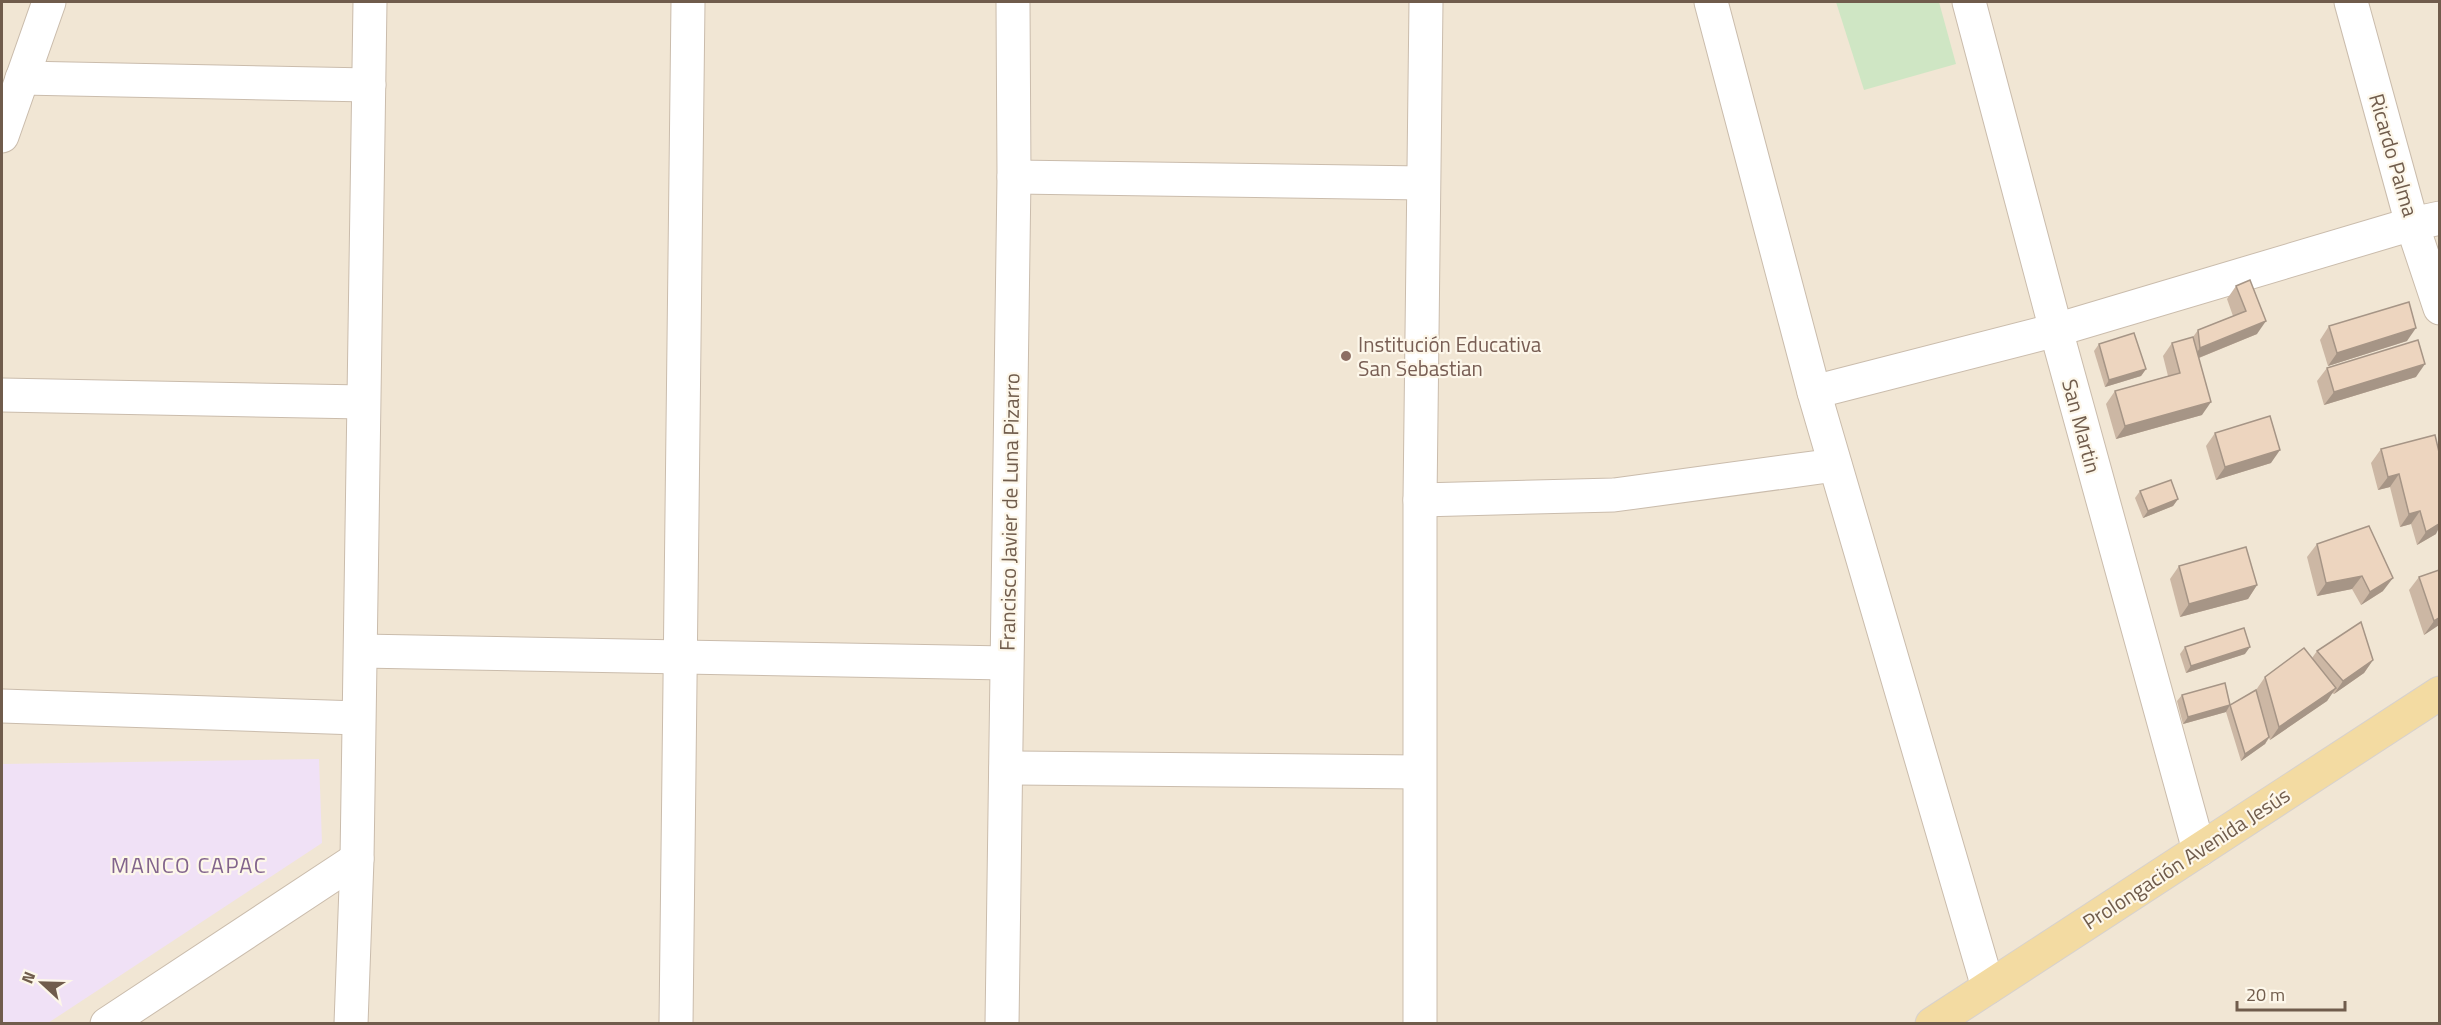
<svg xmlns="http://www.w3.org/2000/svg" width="2441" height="1025" viewBox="0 0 2441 1025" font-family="'Titillium Web',sans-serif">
	<rect width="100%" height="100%" fill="#faf3e5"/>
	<!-- residential -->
	<rect fill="#f1e6d4" x="2" y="2" width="2437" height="1021"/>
	<!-- education -->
	<path fill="#f0e1f6" d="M319,759L322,843L48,1023H2V764Z"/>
	<!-- green -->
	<path fill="#cfe6c4" d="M1836,2H1939L1956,64L1864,90Z"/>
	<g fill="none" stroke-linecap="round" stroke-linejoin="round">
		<defs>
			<g id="minor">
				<path d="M1711,2L1814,392L1988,987"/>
				<path d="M1969,2L2056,330L2199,850"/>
				<path d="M2351,2L2412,224L2440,308"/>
				<path d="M22,78L369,85"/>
				<path d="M2,136L49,2"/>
				<path d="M1014,177L1423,183"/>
				<path d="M1814,392L2056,330L2412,224L2440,218"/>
				<path d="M2,395L363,402"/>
				<path d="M1420,500L1614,495L1835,465"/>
				<path d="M361,651L1006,663"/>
				<path d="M2,706L358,718"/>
				<path d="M1006,768L1418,772"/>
				<path d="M107,1024L357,859"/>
				<path d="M351,1024L357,859L370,2"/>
				<path d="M676,1024L688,2"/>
				<path d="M1002,1024L1014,177L1013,2"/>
				<path d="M1420,1024V500L1426,2"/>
			</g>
			<path id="major" d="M1932,1024L2440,693"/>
		</defs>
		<!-- minor casing -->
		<use href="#minor" stroke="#cabcac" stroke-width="35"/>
		<!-- major casing -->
		<use href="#major" stroke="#d7d1cd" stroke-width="35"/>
		<!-- minor -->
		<use href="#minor" stroke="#fff" stroke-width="33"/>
		<!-- major -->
		<use href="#major" stroke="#f3dba2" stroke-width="33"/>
	</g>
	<!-- wall -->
	<g fill="#ccb7a4">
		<path d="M2236,286L2257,334L2199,358L2202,415L2116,439L2106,404L2115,391L2168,376L2163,356L2172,343L2193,337L2198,330L2233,316L2227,299Z"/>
		<path d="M2329,326L2407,341L2328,366L2320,340Z"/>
		<path d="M2099,344L2146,369L2141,376L2105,387L2094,351Z"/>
		<path d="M2327,368L2416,377L2324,405L2317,381Z"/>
		<path d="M2215,433L2271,463L2216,480L2206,446Z"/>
		<path d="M2435,435L2436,534L2417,545L2411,524L2400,527L2390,487L2378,490L2371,463L2381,449Z"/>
		<path d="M2140,491L2178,499L2173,506L2143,518L2135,498Z"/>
		<path d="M2317,544L2383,591L2361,605L2352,589L2317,596L2307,557Z"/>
		<path d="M2179,566L2257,585L2248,599L2180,617L2170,579Z"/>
		<path d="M2439,570V625L2424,635L2409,590L2419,577Z"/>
		<path d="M2185,647L2245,654L2186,673L2180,654Z"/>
		<path d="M2317,651L2373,660L2364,673L2334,694L2332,693L2327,701L2270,740L2269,738L2265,744L2241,761L2226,712L2183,724L2177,701L2182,695L2230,705L2256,690L2265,677L2312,658Z"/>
	</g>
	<!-- shaded-wall -->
	<g fill="#a69586">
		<path d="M2266,321L2257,334L2191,361L2200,348Z"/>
		<path d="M2416,328L2407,341L2328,366L2337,353Z"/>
		<path d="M2425,364L2416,377L2324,405L2334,392Z"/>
		<path d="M2146,369L2141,376L2105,387L2109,380Z"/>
		<path d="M2211,402L2202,415L2116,439L2125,426Z"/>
		<path d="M2280,450L2271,463L2216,480L2225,467Z"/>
		<path d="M2399,474L2390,487L2378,490L2388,477Z"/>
		<path d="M2178,499L2173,506L2143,518L2148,511Z"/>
		<path d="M2420,511L2411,524L2400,527L2409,514Z"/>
		<path d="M2439,524V528L2436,534L2417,545L2426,532Z"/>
		<path d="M2362,576L2352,589L2317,596L2326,583Z"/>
		<path d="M2393,578L2383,591L2361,605L2370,592Z"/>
		<path d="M2257,585L2248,599L2180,617L2189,604Z"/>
		<path d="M2439,618V625L2424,635L2434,621Z"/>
		<path d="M2250,647L2245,654L2186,673L2191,666Z"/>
		<path d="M2373,660L2364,673L2334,694L2343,681Z"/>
		<path d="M2336,688L2327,701L2270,740L2279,727Z"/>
		<path d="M2230,705L2226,712L2183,724L2188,717Z"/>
		<path d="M2269,737L2265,744L2241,761L2245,754Z"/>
	</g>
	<!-- building -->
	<g fill="#edd5bf" stroke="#a69586" stroke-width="1.5">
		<path d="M2250,280L2266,321L2200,348L2198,330L2246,311L2236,286Z"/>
		<path d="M2409,302L2416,328L2337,353L2329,326Z"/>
		<path d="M2134,333L2146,369L2109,380L2099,344Z"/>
		<path d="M2193,337L2211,402L2125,426L2115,391L2180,373L2172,343Z"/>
		<path d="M2418,340L2425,364L2334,392L2327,368Z"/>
		<path d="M2270,416L2280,450L2225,467L2215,433Z"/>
		<path d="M2435,435L2439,452V524L2426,532L2420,511L2409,514L2399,474L2388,477L2381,449Z"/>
		<path d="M2171,480L2178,499L2148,511L2140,491Z"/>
		<path d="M2369,526L2393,578L2370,592L2362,576L2326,583L2317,544Z"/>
		<path d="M2246,547L2257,585L2189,604L2179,566Z"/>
		<path d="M2439,570V618L2434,621L2419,577Z"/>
		<path d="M2361,622L2373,660L2343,681L2317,651Z"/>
		<path d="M2244,628L2250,647L2191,666L2185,647Z"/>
		<path d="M2304,648L2336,688L2279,727L2265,677Z"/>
		<path d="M2225,683L2230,705L2188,717L2182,695Z"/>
		<path d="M2256,690L2269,737L2245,754L2230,705Z"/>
	</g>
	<!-- markers -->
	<circle fill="#8d6e63" stroke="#fdf7ea" stroke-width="2" cx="1346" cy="356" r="6"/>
	<g text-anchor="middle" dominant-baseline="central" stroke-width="4.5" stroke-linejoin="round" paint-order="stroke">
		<!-- street labels -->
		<g font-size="21" fill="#705c4c" stroke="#fdf7ea">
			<text transform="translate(2394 155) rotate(74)">Ricardo Palma</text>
			<text transform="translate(2082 426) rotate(75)">San Martin</text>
			<text transform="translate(1009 512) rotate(-89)">Francisco Javier de Luna Pizarro</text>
			<text transform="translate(2186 858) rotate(-33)">Prolongación Avenida Jesús</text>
		</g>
		<!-- education labels -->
		<g font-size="21" fill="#785e54" stroke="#fdf7ea" text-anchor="start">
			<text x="1358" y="344">Institución Educativa<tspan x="1358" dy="24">San Sebastian</tspan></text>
		</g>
		<!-- neighbourhood labels -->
		<g font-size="22" letter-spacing="1.5" fill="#82648c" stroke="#fdf7ea">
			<text x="189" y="865">MANCO CAPAC</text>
		</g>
	</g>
	<!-- border -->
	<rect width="2441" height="1025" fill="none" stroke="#705c4c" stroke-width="6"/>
	<!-- north arrow -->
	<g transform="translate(42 983) rotate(292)" stroke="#fdf7ea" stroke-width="4.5" paint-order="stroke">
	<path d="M0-4.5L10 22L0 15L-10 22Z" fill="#705c4c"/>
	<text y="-9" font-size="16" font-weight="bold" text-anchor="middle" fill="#705c4c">N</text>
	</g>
	<!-- scale -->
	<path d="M2237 1001v9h108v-9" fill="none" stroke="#705c4c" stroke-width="3"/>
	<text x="2246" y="1001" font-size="18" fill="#705c4c" stroke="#fdf7ea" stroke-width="4.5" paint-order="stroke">20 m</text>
</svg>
